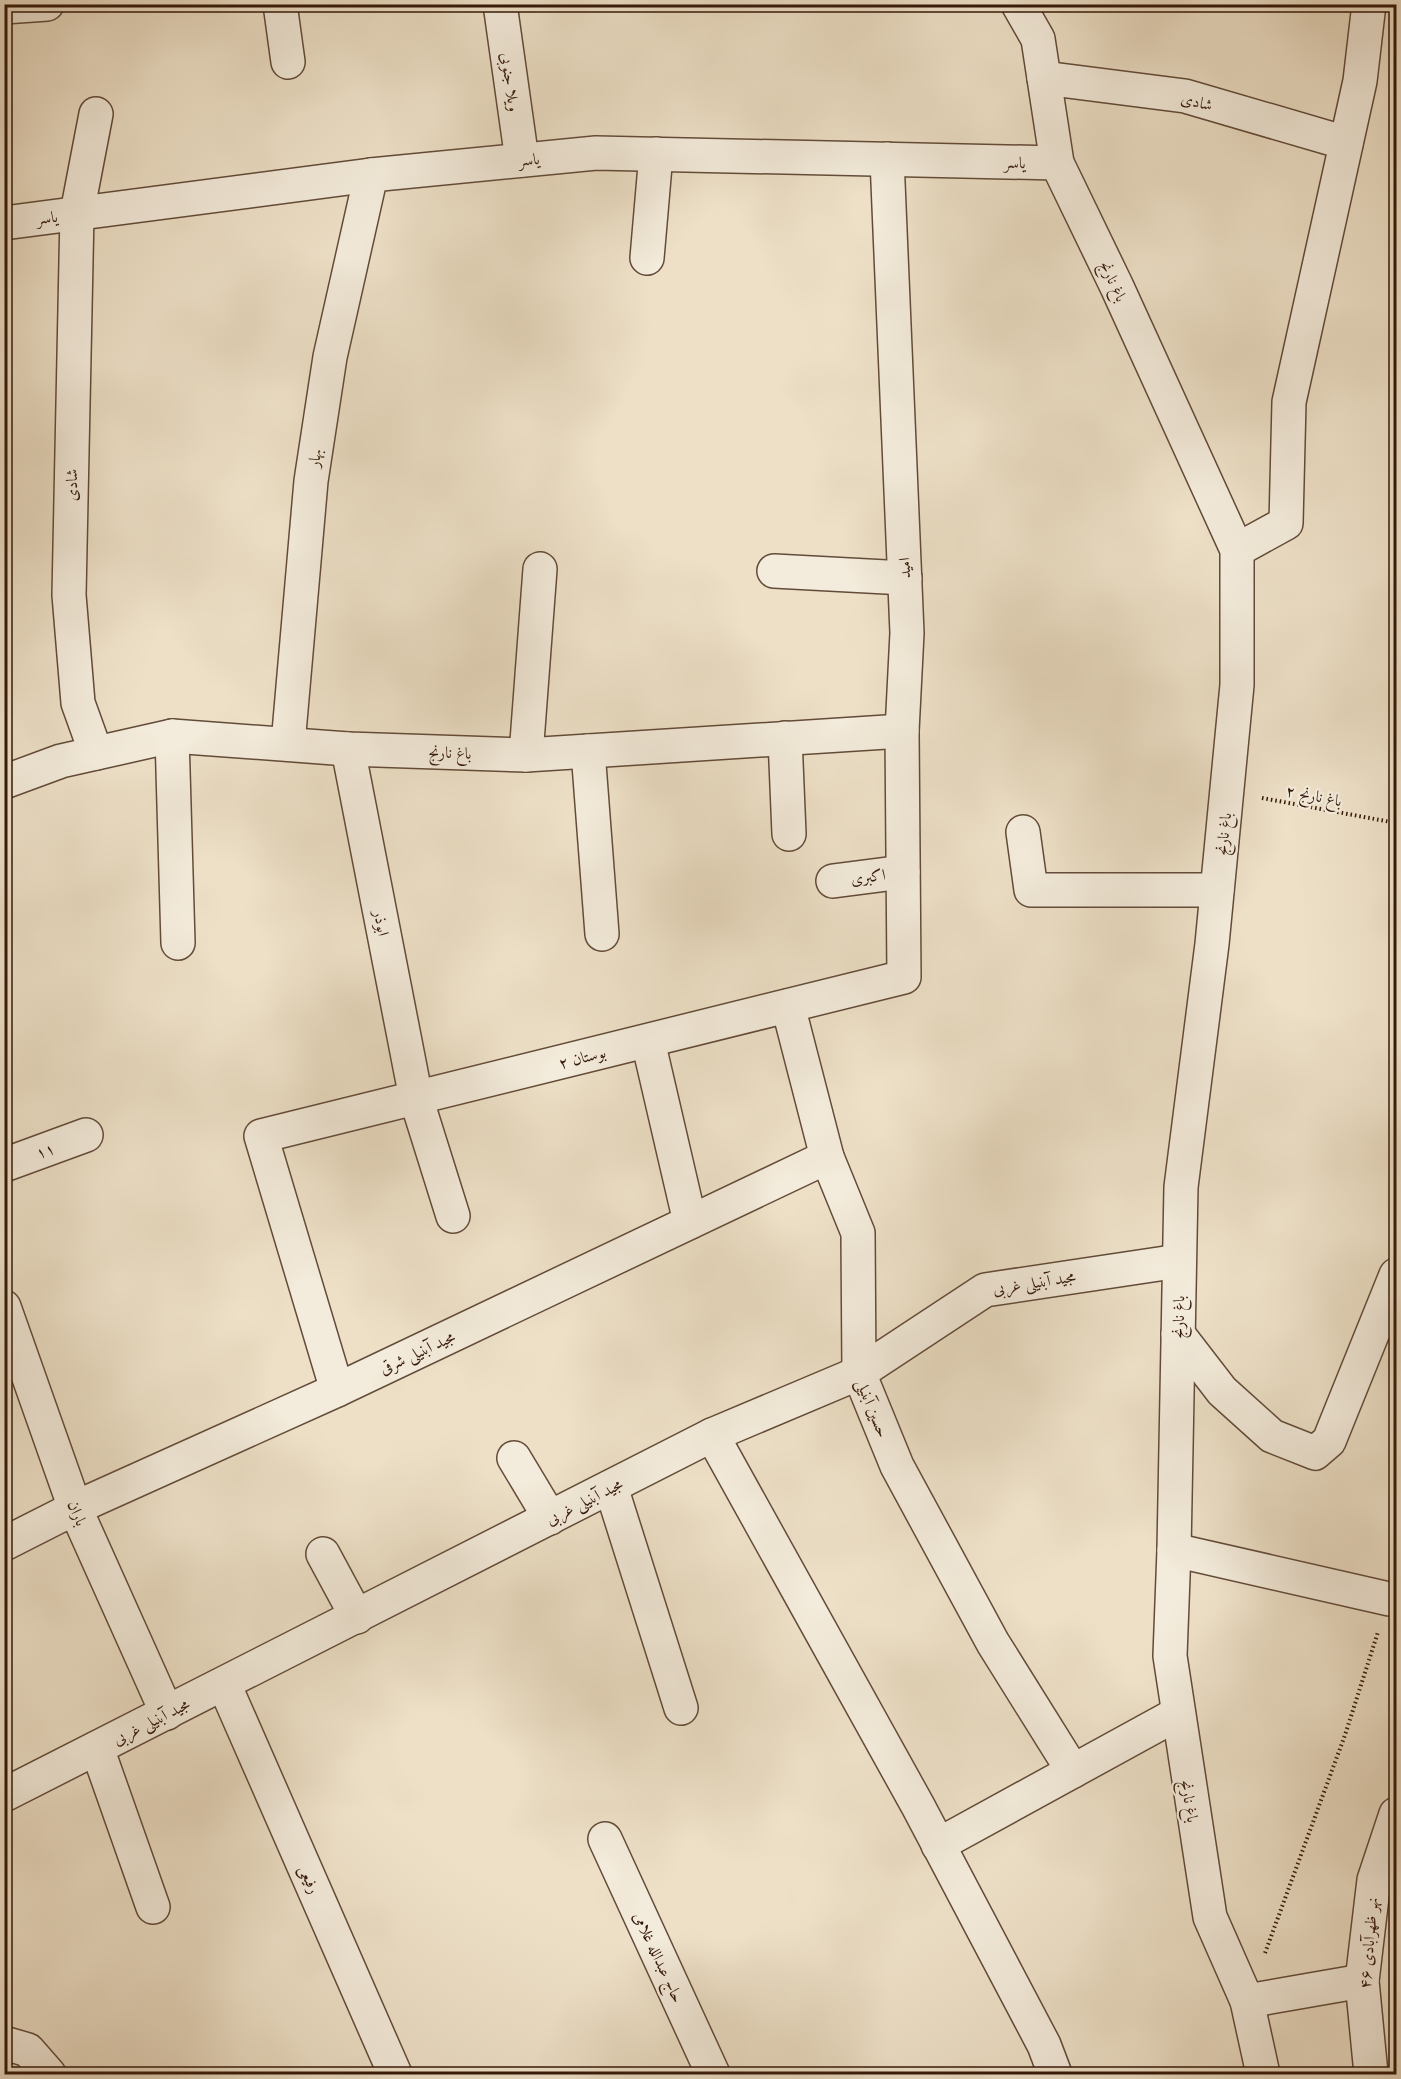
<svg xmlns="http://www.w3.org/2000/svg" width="1401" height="2079" viewBox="0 0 1401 2079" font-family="'Libre Caslon Text',Amiri,serif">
	<rect width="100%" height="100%" fill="#ede0c7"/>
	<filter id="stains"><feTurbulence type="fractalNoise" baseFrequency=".00333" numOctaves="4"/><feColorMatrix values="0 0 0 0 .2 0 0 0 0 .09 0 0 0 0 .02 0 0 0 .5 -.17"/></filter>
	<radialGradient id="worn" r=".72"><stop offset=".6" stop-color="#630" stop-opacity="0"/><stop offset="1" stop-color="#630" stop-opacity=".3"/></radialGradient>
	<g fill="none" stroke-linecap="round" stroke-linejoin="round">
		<defs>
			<g id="street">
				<path d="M280,4L288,62"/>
				<path d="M500,4L522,160"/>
				<path d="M1018,4L1038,39L1057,163L1117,287L1237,550V685L1212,944L1181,1187L1174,1550L1170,1656L1210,1917L1247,2001L1263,2074"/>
				<path d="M4,7L47,4"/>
				<path d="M1044,78L1185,96L1346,143"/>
				<path d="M4,223L371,175L596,153L1057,163"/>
				<path d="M647,258L656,154"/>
				<path d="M1237,550L1286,523L1289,402L1360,81L1369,4"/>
				<path d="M774,571L905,578"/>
				<path d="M172,736L178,943"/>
				<path d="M785,738L789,834"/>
				<path d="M288,744L311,481L330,357L371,175"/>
				<path d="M348,749L416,1098L453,1216"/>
				<path d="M588,751L602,934"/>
				<path d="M96,753L78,703L69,595L77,213L96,114"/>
				<path d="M526,755L540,569"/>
				<path d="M4,782L61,761L172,736L348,749L526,755L902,731"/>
				<path d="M1023,832L1031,890H1217"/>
				<path d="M833,881L903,872"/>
				<path d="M788,1006L827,1157L858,1233L859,1373L897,1466L993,1643L1073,1771"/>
				<path d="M648,1041L690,1222"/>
				<path d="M4,1165L86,1135"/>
				<path d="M4,1307L75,1508L167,1713"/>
				<path d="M1178,1334L1222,1391L1272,1436L1315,1453L1329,1441L1396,1275"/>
				<path d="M337,1390L261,1136L904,977L902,731L907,633L887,159"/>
				<path d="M712,1435L918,1806L1044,2045L1055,2074"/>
				<path d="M514,1458L550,1518"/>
				<path d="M611,1487L681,1708"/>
				<path d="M4,1544L75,1508L337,1390L827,1157"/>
				<path d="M1174,1550L1389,1599"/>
				<path d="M323,1554L357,1617"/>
				<path d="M224,1684L395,2074"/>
				<path d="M97,1748L153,1907"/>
				<path d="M4,1795L712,1435L859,1373L985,1290L1179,1261"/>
				<path d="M605,1839L713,2074"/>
				<path d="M938,1845L1177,1714"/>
				<path d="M1247,2001L1362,1981"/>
				<path d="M4,2043L28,2050L49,2074"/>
				<path d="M1371,2074L1362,1981L1374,1880L1396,1814"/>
			</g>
		</defs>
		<!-- street casing -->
		<use href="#street" stroke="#634b39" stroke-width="36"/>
		<!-- path -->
		<g stroke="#35190a" stroke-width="4" stroke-dasharray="1.5 3" stroke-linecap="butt">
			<path d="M1262,798L1396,823"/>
			<path d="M1265,1953L1345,1735L1378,1632"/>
		</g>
		<!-- street -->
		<use href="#street" stroke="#f3ebdb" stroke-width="33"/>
	</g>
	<g text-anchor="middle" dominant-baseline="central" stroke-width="4.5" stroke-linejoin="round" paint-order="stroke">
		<!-- street labels -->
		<g font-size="16" fill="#35190a" stroke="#f3ebdb">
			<text transform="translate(511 82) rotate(82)">ویلا جنوبی</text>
			<text transform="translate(1197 101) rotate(14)">شادی</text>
			<text transform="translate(529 159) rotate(-6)">یاسر</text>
			<text transform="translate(1015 162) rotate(1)">یاسر</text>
			<text transform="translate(47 217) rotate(-7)">یاسر</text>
			<text transform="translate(1114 281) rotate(65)">باغ نارنج</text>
			<text transform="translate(314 458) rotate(-81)">بهار</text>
			<text transform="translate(71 485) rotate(-89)">شادی</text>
			<text transform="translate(904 568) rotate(-92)">امید</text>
			<text transform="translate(450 752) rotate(2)">باغ نارنج</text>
			<text transform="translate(1314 795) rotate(11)">باغ نارنج ۲</text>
			<text transform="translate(1223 834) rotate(-84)">باغ نارنج</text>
			<text transform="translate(868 876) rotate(-8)">اکبری</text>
			<text transform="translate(382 923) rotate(79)">ابوذر</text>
			<text transform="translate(582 1057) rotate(-14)">بوستان ۲</text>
			<text transform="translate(45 1150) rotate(-20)">۱۱</text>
			<text transform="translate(1034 1282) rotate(-9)">مجید آبنیلی غربی</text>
			<text transform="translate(1178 1317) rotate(-89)">باغ نارنج</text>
			<text transform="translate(417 1352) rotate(-25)">مجید آبنیلی شرقی</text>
			<text transform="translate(873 1408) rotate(68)">حسین آبنیلی</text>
			<text transform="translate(584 1501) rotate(-27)">مجید آبنیلی غربی</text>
			<text transform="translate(78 1513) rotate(68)">باران</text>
			<text transform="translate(151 1721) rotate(-27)">مجید آبنیلی غربی</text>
			<text transform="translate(1190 1801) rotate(80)">باغ نارنج</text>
			<text transform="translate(310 1879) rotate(66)">رفیعی</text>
			<text transform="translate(1368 1943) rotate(-85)">نهر ظهرآبادی ۴۶</text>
			<text transform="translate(659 1957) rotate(65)">حاج عبدالله غلامی</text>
		</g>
	</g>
	<!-- margin -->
	<rect width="1401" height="2079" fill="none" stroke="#ede0c7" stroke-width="24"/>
	<rect x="6" y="6" width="1389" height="2067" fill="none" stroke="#35190a" stroke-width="3"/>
	<rect x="12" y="12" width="1377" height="2055" fill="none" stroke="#35190a" stroke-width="1.5"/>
	<rect width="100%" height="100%" filter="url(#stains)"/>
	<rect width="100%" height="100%" fill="url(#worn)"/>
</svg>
